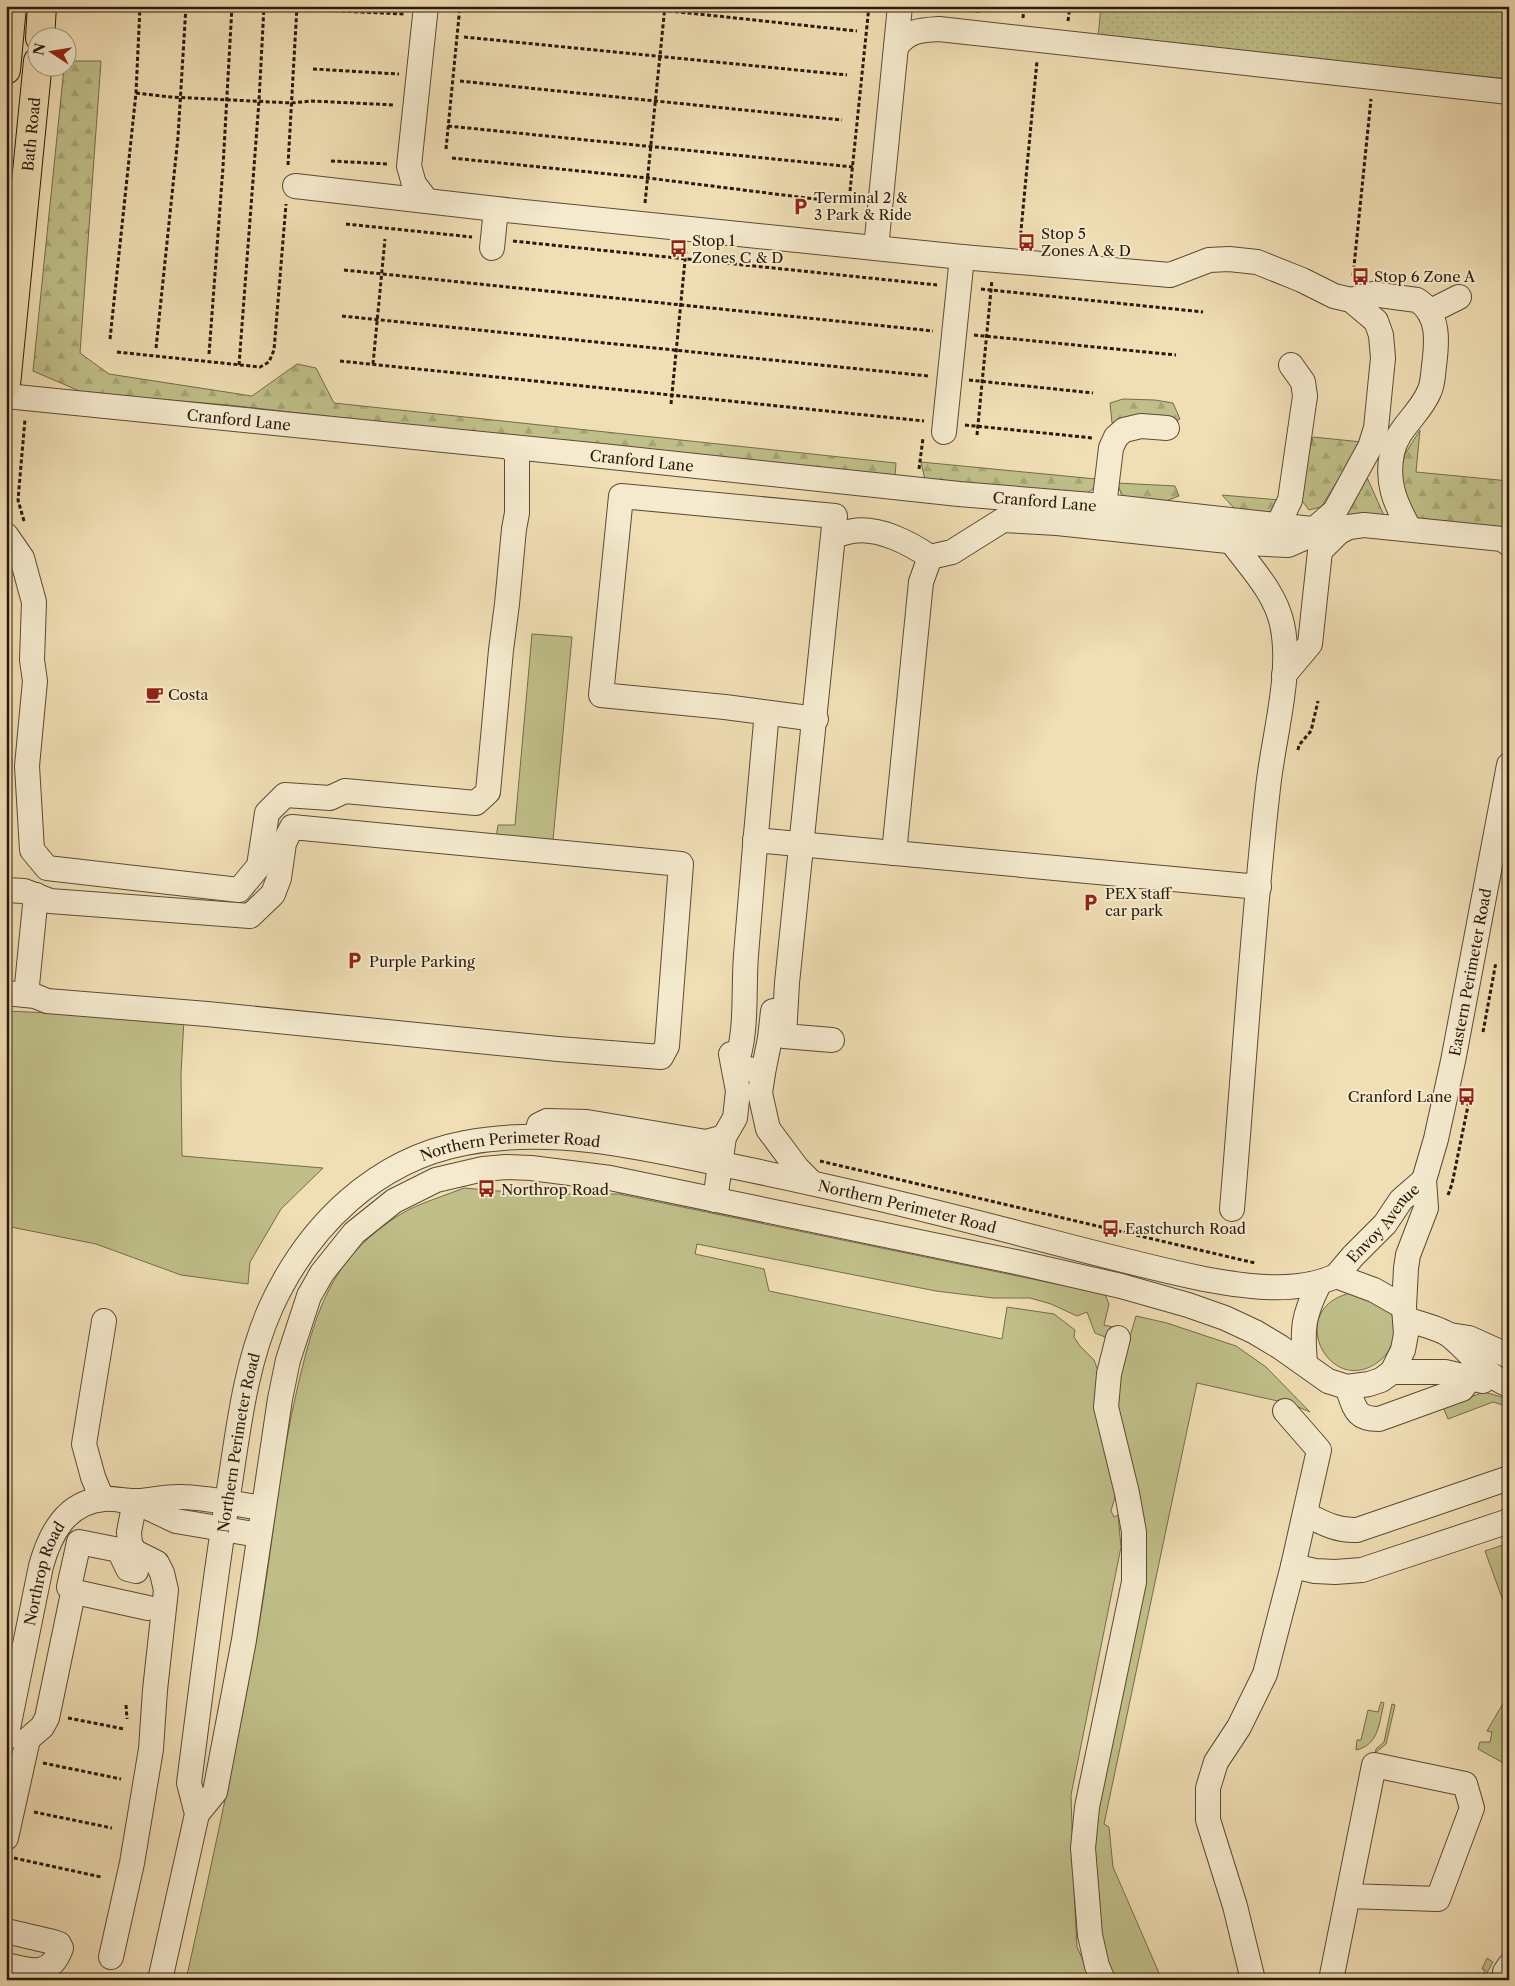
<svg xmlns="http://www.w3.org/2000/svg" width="1515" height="1986" viewBox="0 0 1515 1986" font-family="'Libre Caslon Text',serif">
	<defs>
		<pattern id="forest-firs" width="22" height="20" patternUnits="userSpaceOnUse" patternTransform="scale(1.25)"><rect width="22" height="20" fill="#c0bf89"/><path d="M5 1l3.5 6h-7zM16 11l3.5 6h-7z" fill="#a5a475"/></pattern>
		<pattern id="park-dots" width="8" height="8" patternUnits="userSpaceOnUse" patternTransform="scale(1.25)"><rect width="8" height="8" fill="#c0bf89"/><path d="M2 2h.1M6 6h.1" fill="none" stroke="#a5a475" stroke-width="1.8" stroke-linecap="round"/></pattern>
	</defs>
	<rect width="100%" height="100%" fill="#f0deb4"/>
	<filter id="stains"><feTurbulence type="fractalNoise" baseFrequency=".004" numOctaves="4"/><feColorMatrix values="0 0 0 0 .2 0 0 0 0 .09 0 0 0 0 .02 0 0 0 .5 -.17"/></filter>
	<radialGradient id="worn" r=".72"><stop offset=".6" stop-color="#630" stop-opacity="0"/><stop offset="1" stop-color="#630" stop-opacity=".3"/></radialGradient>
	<!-- grass -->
	<g fill="#c0bf89" stroke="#756c4a">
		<path d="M532,634L572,637L553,840L496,838L498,825H515Z"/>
		<path d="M6,1011L184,1019L181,1074L182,1156L323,1168L281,1209L250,1262L248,1284L181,1275L96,1244L6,1226Z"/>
		<path d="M464,1188L533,1194H619L1105,1294L1109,1304L1104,1325L1113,1327L1110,1339L1095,1333L1087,1312L1077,1316L1051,1304L1030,1298H993L936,1291L697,1244L695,1254L764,1269L769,1291L1002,1339L1007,1307L1054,1314L1075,1330L1074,1337L1080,1346L1094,1360L1101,1379L1120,1479L1111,1511L1114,1517L1118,1515L1121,1547L1071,1795L1074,1890L1077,1947L1092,1980H186C212,1862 238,1744 259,1625C273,1545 279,1464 298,1385C307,1348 316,1310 336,1277C353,1249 381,1224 410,1209C427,1201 446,1195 464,1188Z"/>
		<path d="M1355,1292C1363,1297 1383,1305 1389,1311C1402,1326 1392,1353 1378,1362C1328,1399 1282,1305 1355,1292Z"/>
		<path d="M1136,1316L1167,1323L1236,1346L1266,1367L1310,1412L1291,1404L1197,1383L1104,1824L1109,1827L1113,1867L1162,1980H1104L1084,1795L1142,1510L1110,1406Z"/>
		<path d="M1484,1392L1509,1399V1407L1493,1402L1448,1419L1443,1407Z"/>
		<path d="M1509,1543V1572L1506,1581L1504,1597L1509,1617L1485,1551Z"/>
		<path d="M1509,1693V1766L1478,1749L1480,1742H1490L1492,1732L1487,1731Z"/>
		<path d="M1381,1702L1384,1703C1379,1723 1379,1745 1356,1750L1357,1740H1361L1368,1710L1378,1712Z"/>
		<path d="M1392,1704L1395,1705L1386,1744L1375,1753L1376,1749L1384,1742Z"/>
		<path d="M1487,1958L1493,1962L1483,1980H1475L1478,1974L1483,1975L1485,1970L1482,1969Z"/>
	</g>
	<!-- forest -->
	<g fill="url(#forest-firs)" stroke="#756c4a">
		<path d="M68,61H101L80,353L109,374L252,396L297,364L316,368L334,403L896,463L895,477L522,438L228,405L84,393L33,371L64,68H68Z"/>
		<path d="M1123,399L1155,400L1173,403L1180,419L1169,425L1150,416L1112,423L1110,403Z"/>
		<path d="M1420,430L1416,472L1509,481V526C1483,533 1434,524 1409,515L1398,480L1405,454Z"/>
		<path d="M1313,437L1362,442L1321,507L1309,510L1297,494Z"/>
		<path d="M921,462L1096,479L1098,485L1086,494L925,480Z"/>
		<path d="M1365,473L1386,520L1341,519Z"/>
		<path d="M1117,483L1175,486L1179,496L1161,503L1124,501Z"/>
		<path d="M1222,495L1279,500L1280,505L1270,512H1251L1234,508Z"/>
	</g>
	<!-- park -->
	<path fill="url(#park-dots)" stroke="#756c4a" d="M1101,6H1509V79L1098,38Z"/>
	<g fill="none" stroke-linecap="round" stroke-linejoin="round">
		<defs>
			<g id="minor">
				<path d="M426,6L409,166L414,184L427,201"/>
				<path d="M896,47C907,31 920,30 939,29L1509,92"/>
				<path d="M295,186L496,209L962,257L1170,275L1209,260L1229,259L1257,262L1302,280L1334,296L1351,300L1376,321L1381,335L1383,358L1376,428L1370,447L1335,511L1304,538L1288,545L1247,543L1057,523L1003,520L952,552L930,557C910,543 879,527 853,531C847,532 840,534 834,536"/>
				<path d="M492,248L496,209"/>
				<path d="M876,248L900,6"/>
				<path d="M1351,300L1372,294L1417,300C1440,314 1437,343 1434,366C1433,374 1433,384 1429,392C1420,414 1397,428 1392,453C1386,482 1395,503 1409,528"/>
				<path d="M1429,312L1459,297"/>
				<path id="s1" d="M6,396L602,456L959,494L1104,506L1339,532"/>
				<path d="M944,432L962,257"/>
				<path d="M1104,506L1111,448L1116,437L1124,430L1141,426L1167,428"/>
				<path d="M1278,525L1290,500L1305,396L1303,382L1291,365"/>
				<path d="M6,535L22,558L34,602L32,660L35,681L27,766L32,850L47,868L239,890L259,866L267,813L285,795L330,798L345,791L476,803L488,792L501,650L507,604L514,529L517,513V456L511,447"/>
				<path d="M1231,541C1250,567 1275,592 1282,624C1293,673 1273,738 1268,788C1252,928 1244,1069 1232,1209"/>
				<path d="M1284,675L1310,644L1320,551L1339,532L1349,527L1364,525L1502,539L1509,544"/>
				<path d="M816,719L725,707L601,695L621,496L835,516L787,983L784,1036L832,1040"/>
				<path d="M755,840L1259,887"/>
				<path d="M894,853L921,582L930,557"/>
				<path d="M6,890L24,891L50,901L250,916L273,894L279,878L284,843L292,827L681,864L667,1046L661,1057L558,1049L207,1014L47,1001L35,996L6,993"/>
				<path d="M26,995L36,895"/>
				<path d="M735,1068C748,1030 743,995 746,955C752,877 759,800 766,722L769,713"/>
				<path d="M735,1068L756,1070L763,1073L760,1093L768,1129L797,1168L812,1183"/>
				<path d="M763,1073L770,1038L773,1011"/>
				<path d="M539,1125L547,1121L587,1122L706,1142L724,1137"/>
				<path d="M715,1200L724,1137L735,1118L738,1091L731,1054"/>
				<path id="s2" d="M1336,1276L1353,1256L1385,1224L1401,1200L1424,1180"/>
				<path d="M1405,1319C1417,1323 1439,1328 1449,1335C1470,1351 1484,1375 1509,1385"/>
				<path d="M1450,1335L1469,1338L1509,1356"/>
				<path d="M1305,1363C1302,1328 1303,1316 1319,1284"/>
				<path d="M1392,1372H1445L1483,1381"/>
				<path d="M1347,1387C1355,1407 1354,1419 1379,1419L1462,1389L1470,1378L1475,1361"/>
				<path d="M102,1499L93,1477L84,1444L104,1321"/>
				<path d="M136,1502L176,1521L259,1535"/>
				<path d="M1305,1514C1323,1523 1337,1531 1357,1530L1509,1478"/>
				<path d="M1293,1566L1315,1571L1335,1572L1362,1570L1509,1521"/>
				<path d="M75,1594L69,1587L79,1542L119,1550L128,1569L136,1571"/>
				<path id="s3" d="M6,1738L41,1566C50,1534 66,1502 104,1499C115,1498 127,1502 138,1501C153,1500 168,1496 183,1497C210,1498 236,1504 262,1508"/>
				<path id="s4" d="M197,1814L215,1792L244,1640L280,1399L288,1360L309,1296L322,1273L354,1233L394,1201L436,1180L483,1169L506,1167L531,1168L610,1178L1016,1262L1121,1286L1188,1305L1225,1318L1255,1332L1280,1347L1328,1381L1347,1387L1369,1384L1381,1380L1392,1372L1403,1350L1406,1334L1404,1307L1406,1268L1408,1255L1426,1208L1424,1180L1436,1139L1453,1061L1509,765"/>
				<path d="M6,1838L28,1739L42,1727L47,1718L72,1598L75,1594L80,1593L148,1608"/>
				<path d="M6,1931L53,1942L59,1944L61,1948C50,1978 31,1971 6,1965"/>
				<path d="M111,1957L132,1863L151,1749L155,1690L166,1590L162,1573L157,1563L135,1552L130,1544L129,1532L135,1501"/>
				<path id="s5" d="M160,1980L197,1814L189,1783C202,1683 214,1583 230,1483C239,1424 246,1363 271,1307C308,1226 375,1160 465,1143C552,1126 641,1147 726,1165C820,1184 913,1206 1006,1230C1072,1247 1137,1265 1204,1279C1247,1287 1296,1294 1336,1276L1374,1290L1404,1307"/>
				<path d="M1103,1980L1097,1966L1090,1935L1083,1848L1087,1807L1134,1582V1532L1127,1493L1106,1407L1109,1374L1118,1338"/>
				<path d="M1253,1980L1235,1906L1208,1820V1788L1216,1762L1239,1727L1265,1674L1293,1566L1319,1450L1285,1411"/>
				<path d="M1331,1980L1374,1765L1465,1784L1472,1808L1438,1899L1348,1896"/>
				<path d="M1508,1980L1505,1972L1509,1966"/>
			</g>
			<g id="highway">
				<path d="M40,38L42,6"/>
				<path d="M6,70L12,6"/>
				<path id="s6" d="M6,385L38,61"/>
			</g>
		</defs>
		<!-- minor casing -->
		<use href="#minor" stroke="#5c4a35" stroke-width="26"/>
		<!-- highway casing -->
		<use href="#highway" stroke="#2a190b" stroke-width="30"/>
		<!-- path -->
		<g stroke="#2a190b" stroke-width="3" stroke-dasharray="4 2.5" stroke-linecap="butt">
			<path d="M623,6L857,31"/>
			<path d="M315,10L405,14"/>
			<path d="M978,13V6"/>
			<path d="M1023,18L1024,6"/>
			<path d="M1068,21L1070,6"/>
			<path d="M464,37L847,75"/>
			<path d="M313,69L399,74"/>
			<path d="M460,81L842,120"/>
			<path d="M136,93L171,97L292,103L311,101L395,105"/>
			<path d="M448,126L853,167"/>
			<path d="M446,149L460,6"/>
			<path d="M452,158L648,178L839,202"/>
			<path d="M331,161L388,164"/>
			<path d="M288,165L297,6"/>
			<path d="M850,191L869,6"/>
			<path d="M645,203L665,6"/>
			<path d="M346,224L472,237"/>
			<path d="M513,241L937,285"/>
			<path d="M1020,241L1037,61"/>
			<path d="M344,270L933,331"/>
			<path d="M1353,276L1371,99"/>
			<path d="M981,289L1203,312"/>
			<path d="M342,316L928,376"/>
			<path d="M974,335L1176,355"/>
			<path d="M110,339L136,93L140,6"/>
			<path d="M156,348L178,137L186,6"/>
			<path d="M117,352L260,367L269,362L274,350L286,204"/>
			<path d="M209,354L223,167L232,6"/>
			<path d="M340,361L924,421"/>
			<path d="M373,364L385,239"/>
			<path d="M239,365L259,101L264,6"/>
			<path d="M969,380L1093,393"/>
			<path d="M671,404L686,250"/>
			<path d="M965,425L1093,438"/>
			<path d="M977,435L992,280"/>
			<path d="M919,469L923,438"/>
			<path d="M24,521L18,500L25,419"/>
			<path d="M6,606L8,713"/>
			<path d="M1298,750L1299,745L1311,731L1318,701"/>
			<path d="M1483,1032L1496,962"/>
			<path d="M820,1161L1255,1263"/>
			<path d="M1448,1195L1452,1184L1470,1096"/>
			<path d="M126,1705L127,1719"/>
			<path d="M68,1718L124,1729"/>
			<path d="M43,1763L121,1779"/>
			<path d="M34,1812L112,1828"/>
			<path d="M14,1858L101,1877"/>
		</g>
		<!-- minor -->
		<use href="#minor" stroke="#f5eace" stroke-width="24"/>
		<!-- highway -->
		<use href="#highway" stroke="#f0deb4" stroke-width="28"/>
	</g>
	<!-- icons -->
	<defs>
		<symbol id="parking-bare" viewBox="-9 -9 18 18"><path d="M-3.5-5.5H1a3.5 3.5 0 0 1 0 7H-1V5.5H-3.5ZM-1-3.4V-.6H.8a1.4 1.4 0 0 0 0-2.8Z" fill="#8f2418" stroke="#f5eace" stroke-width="2.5" paint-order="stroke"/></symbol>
		<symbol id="bus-bare" viewBox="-9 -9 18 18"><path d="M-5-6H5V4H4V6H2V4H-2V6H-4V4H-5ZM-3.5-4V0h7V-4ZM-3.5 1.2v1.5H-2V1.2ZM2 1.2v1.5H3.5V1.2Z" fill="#8f2418" stroke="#f5eace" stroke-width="2.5" paint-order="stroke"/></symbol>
		<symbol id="cafe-bare" viewBox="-9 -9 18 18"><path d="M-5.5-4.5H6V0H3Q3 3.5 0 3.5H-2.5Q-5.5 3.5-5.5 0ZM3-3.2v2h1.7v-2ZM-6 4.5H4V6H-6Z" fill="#8f2418" stroke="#f5eace" stroke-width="2.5" paint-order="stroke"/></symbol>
	</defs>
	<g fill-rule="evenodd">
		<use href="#parking-bare" x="788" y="194" width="25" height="25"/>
		<use href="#bus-bare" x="1014" y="230" width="25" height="25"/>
		<use href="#bus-bare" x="666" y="236" width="25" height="25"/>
		<use href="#bus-bare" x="1348" y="264" width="25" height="25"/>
		<use href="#cafe-bare" x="142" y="682" width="25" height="25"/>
		<use href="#parking-bare" x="1078" y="890" width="25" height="25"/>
		<use href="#parking-bare" x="342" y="948" width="25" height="25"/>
		<use href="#bus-bare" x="1454" y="1084" width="25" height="25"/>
		<use href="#bus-bare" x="474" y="1176" width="25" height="25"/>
		<use href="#bus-bare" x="1098" y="1216" width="25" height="25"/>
	</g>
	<g text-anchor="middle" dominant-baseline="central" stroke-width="4" stroke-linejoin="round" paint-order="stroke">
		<!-- street labels -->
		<g font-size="15" fill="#2a190b" stroke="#f5eace">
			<text stroke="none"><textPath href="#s6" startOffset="252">Bath Road</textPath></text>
			<text stroke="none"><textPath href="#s1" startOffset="234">Cranford Lane</textPath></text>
			<text stroke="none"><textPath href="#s1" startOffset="639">Cranford Lane</textPath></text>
			<text stroke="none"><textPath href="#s1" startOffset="1044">Cranford Lane</textPath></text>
			<text stroke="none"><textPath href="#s4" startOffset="2118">Eastern Perimeter Road</textPath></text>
			<text stroke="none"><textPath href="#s5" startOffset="995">Northern Perimeter Road</textPath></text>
			<text stroke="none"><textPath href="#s5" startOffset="1400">Northern Perimeter Road</textPath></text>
			<text stroke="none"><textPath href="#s2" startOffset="71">Envoy Avenue</textPath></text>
			<text stroke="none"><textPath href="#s5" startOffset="546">Northern Perimeter Road</textPath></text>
			<text stroke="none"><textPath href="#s3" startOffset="169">Northrop Road</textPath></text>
		</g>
		<!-- poi labels -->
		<g font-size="15" fill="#2a190b" stroke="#f5eace" text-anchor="start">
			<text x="814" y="197">Terminal 2 &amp;<tspan x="814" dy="17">3 Park &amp; Ride</tspan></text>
			<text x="1041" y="233">Stop 5<tspan x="1041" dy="17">Zones A &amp; D</tspan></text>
			<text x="692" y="240">Stop 1<tspan x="692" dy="17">Zones C &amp; D</tspan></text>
			<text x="1374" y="276">Stop 6 Zone A</text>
			<text x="168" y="694">Costa</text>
			<text x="1105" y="893">PEX staff<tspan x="1105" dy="17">car park</tspan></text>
			<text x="369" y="961">Purple Parking</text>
			<text x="1452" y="1096" text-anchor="end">Cranford Lane</text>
			<text x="501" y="1189">Northrop Road</text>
			<text x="1125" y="1228">Eastchurch Road</text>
		</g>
	</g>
	<!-- margin -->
	<rect width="1515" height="1986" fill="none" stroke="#f0deb4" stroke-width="25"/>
	<rect x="8" y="8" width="1500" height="1971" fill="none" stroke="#2a190b" stroke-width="2.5"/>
	<rect x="12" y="12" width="1490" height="1961" fill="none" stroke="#2a190b"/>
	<!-- north arrow -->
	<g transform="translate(52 52) rotate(282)"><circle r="24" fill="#f5eace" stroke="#a49680"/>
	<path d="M0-4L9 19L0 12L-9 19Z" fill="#8f2418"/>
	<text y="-8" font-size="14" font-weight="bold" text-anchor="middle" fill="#2a190b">N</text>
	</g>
	<rect width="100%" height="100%" filter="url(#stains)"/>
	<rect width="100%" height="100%" fill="url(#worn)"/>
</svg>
